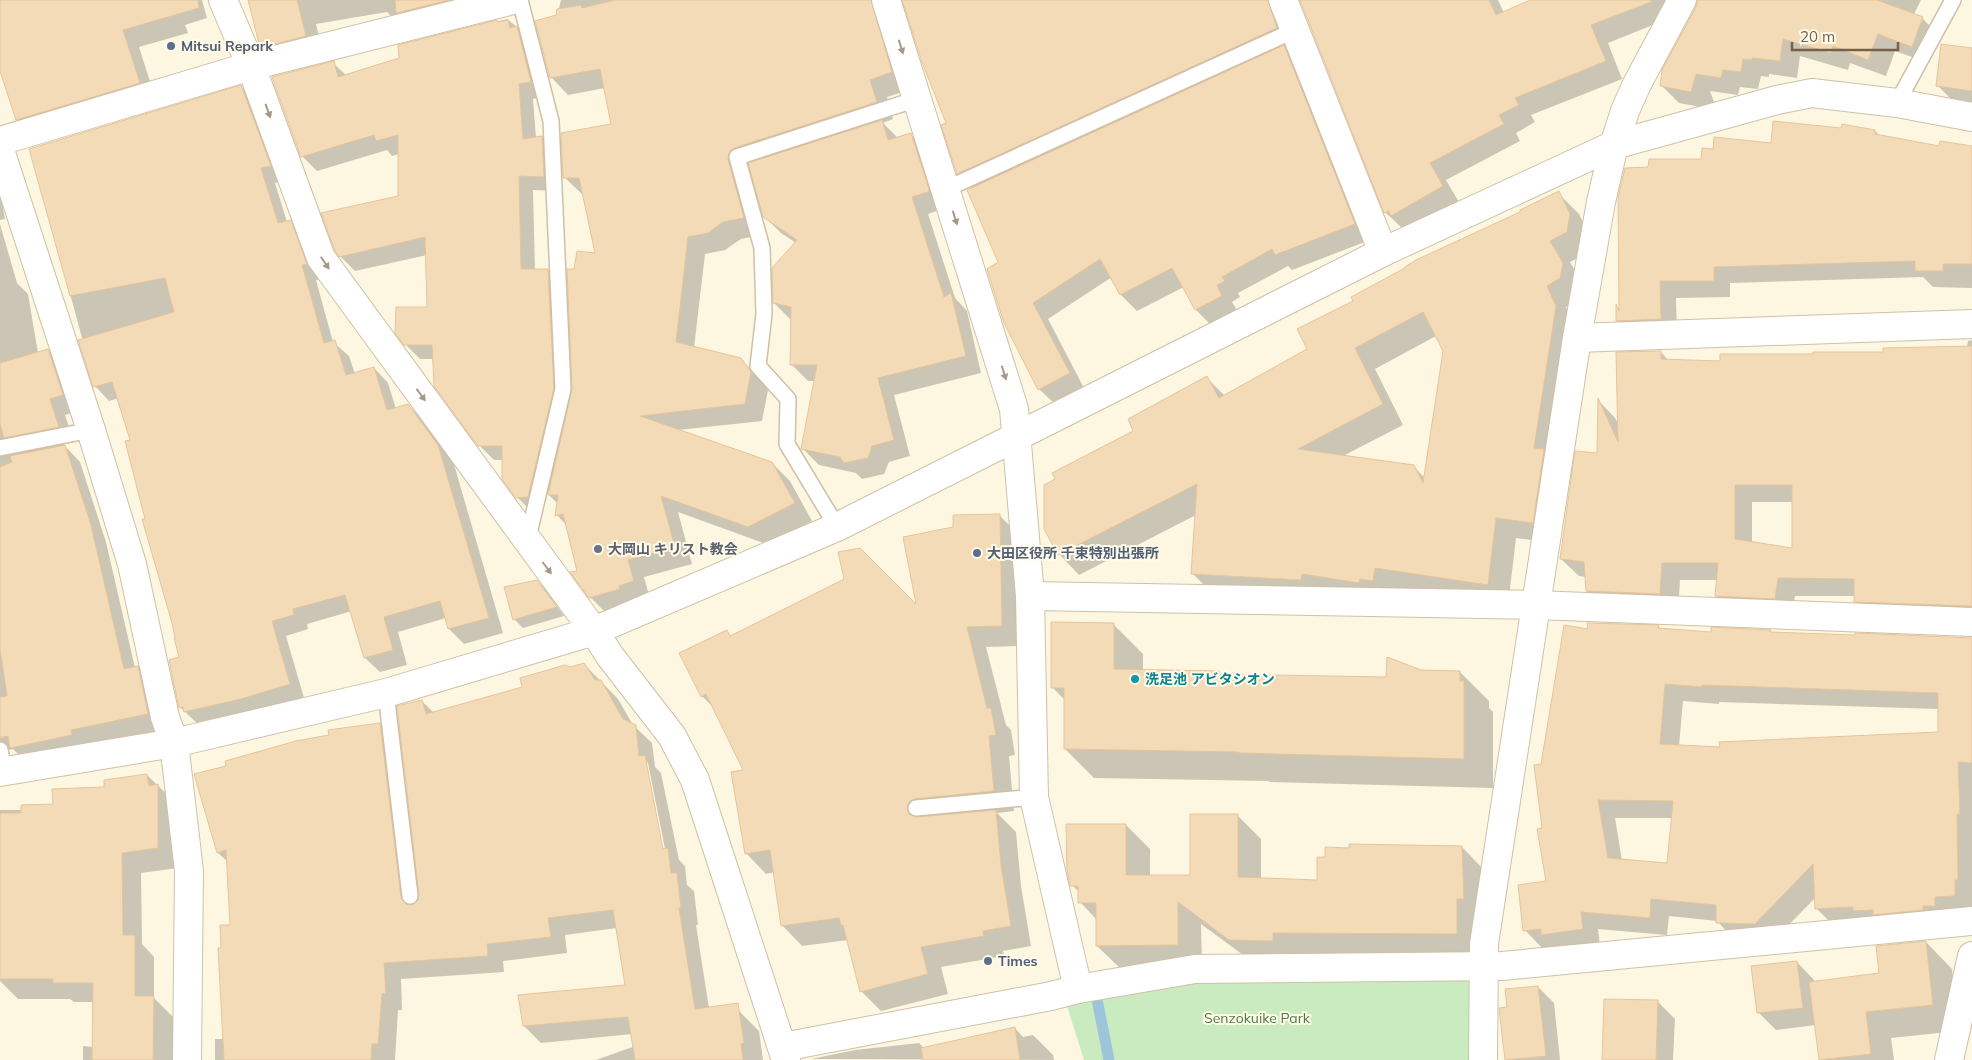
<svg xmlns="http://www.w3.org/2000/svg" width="1972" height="1060" viewBox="0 0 1972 1060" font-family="Mulish,'Noto Sans JP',sans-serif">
	<rect width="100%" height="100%" fill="#fdf7e2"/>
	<!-- green -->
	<path fill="#caebc0" d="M1196,974L1472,980L1470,1060H1084L1065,1000Z"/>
	<!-- shadow -->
	<g fill="#0003" fill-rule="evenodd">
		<path d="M0,0H202L207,18L185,25L188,33L139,47L156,100L35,137L17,119L0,67Z"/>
		<path d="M250,0H516L395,20L387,12L316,24L323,53L279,64L262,47Z"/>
		<path d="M561,0H1498L1504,13L1533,0H1675L1680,14L1608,43L1622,79L1531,115L1535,122L1516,133L1520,141L1446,180L1460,204L1403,229L1385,212L1302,2L1294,3V45L1286,49L1300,63L1370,240L1292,270L1288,266L1238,293L1240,297L1232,302L1238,312L1212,326L1196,310L1184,287L1137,311L1121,295L1112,277L1048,319L1085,390L1056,405L1039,389L1005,323L1000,262L973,188L958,173L948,124L904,2H899L909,90L887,97L893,119L883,123L898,138L911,135L928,151L945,208L928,214L955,298L967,311L981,373L894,395L910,456L889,462L884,474L862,479L856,473L819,465L802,448L816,381H808L791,364V320L774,303L796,243L781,233L764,216L751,166L748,167L761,235L741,239L725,250L705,254L694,348L740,359L758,376L768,390L762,421L678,430L772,463L790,481L812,521L766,544L678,512L692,564L644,577L650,599L608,615L590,597L578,572L567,526L557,515L558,504L547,493L543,511L532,512L517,497L504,460H494L479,445L434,359H420L405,344L428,309L427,255L355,271L340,256L399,197V154L392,156L387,150L317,171L302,156L333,63L346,75L400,59L399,46L507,19L517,27L531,42L545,96L533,99L536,138L542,137L557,152L558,191L533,190L535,270H548L563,285L568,409L574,389L575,270L596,254L583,195L564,177L613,125L605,88L568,95L551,77L557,16Z"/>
		<path d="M1707,0H1921L1914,14L1922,18L1940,36L1929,63L1895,51L1886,76L1850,63L1848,70L1800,56L1797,78L1769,74V77L1761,76L1758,89L1740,87L1738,95L1710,91L1717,110L1679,103L1661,85Z"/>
		<path d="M1972,49V104L1954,102L1937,85Z"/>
		<path d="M241,87L256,101L285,180L275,183L287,222H290L305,237L321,279L316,280L333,342L349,356L355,374L374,368L388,383L396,409L408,405L423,420L453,461L503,633L464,644L449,629L446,618L398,632L407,665L380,672L365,658L352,611L307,624L308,629L286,636L304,698L200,726L180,707L181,658L147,520L132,441L119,398L109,401L95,386L31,149Z"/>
		<path d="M1875,131L1880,136L1940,147H1972V288L1933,287L1923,277L1730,283V297L1676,298L1677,336L1634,337L1617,320V307L1621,310L1649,168L1702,160L1714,150Z"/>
		<path d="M0,191L5,219L0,220Z"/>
		<path d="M1558,193L1579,214L1590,236L1588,253L1570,262L1583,285L1581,299L1566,307L1576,328L1553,543L1516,538L1508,605L1395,589L1393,601L1213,594L1192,573L1196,515L1079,575L1059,554L1135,431L1207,378L1225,396L1308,350L1355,302ZM1436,336L1444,351L1425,478L1413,466L1343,456L1403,425L1375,369Z"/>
		<path d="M0,224L17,283L28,294L38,353L48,350L63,366L78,411L65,415L74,442L63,444L80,462L106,542L135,668L138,667L153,683L163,730L86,745L27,763L13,749L0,752Z"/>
		<path d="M1972,340V623L1873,619L1856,601V596H1795L1792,616L1734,614L1716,596L1717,580H1680L1678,611L1605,609L1587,591L1586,577L1579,576L1561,559L1598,454L1599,401L1615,418L1619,425L1661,352L1669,361L1722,362L1967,347L1968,341ZM1752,502H1793V550L1752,543Z"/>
		<path d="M999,515L1020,536L1022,646L986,647L1006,725L1011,730L1015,755L1009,756L1014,811L997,813L1016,832L1021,886L1031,946L1003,951L1004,956L941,967L948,994L881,1011L861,991L848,940L802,946L782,925L775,872L766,874L746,853L745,771L715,709L702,696L726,631L731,636L918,608L955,528Z"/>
		<path d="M537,581L546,590L564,616L523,628L514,619Z"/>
		<path d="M1114,625L1143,654V671L1218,672L1221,675L1388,678L1420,671L1460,672L1489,701V708L1493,712V788L1270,782L1268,781L1094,778L1065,749L1066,701L1052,687Z"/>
		<path d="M1658,627L1660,629L1712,633L1770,631L1773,634L1972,639V923L1834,926L1816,908V897L1773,941L1735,940L1717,921L1669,916L1667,935L1598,929L1600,946L1560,952L1555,947L1542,948L1525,930L1548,882L1543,830L1542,765L1589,630ZM1683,701L1719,704V702L1939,709V733L1721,748L1679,746ZM1615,818H1672L1668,865L1622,861Z"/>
		<path d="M584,664L618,699L633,725L652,743L655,767L661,773L679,860L685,866L687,885L694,891L698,925H696L711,1021L739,1011L759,1031L763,1060H596L683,1029L541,1043L524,1026L626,986L617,928L565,935L567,953L503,961L504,972L401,979L402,1010H398L395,1060H215V1039H224L222,949L232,926L228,862L218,853L196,775L380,724L397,741L416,904L420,901L422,701L434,713L523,688ZM645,760L648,763L666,854L663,855Z"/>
		<path d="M147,775L178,805V868L141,873L142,944L154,957V998L173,1017V1060H83V1046L93,1047L94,1002H74L70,999H18L0,981V810H22L54,805Z"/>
		<path d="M1238,816L1261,839V879L1318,881L1462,847L1485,871L1480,957L1254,963L1201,924L1202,969H1121L1097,946V920L1080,902V893L1072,885L1126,825L1150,849V876H1192Z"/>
		<path d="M1926,942L1952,969L1958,1031L1891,1038L1894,1060H1820L1816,1025L1776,1030L1758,1012L1797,962L1814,980V983L1881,974Z"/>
		<path d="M1538,987L1554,1003L1560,1060H1507L1501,1009L1508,1008Z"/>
		<path d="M1657,1001L1675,1019L1673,1060H1603Z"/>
		<path d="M1015,1028L1023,1037L1033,1035L1053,1055L1054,1060L811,1059L855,1050L919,1043L925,1049Z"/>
	</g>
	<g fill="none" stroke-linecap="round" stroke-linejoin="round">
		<!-- stream -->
		<path stroke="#9cc5d9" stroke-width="11" d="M1097,999L1109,1060"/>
	</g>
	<!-- building -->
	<g fill="#f4dbb8" stroke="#e7c498" fill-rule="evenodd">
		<path d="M0,0H198L199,8L123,30L140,83L16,120L0,71Z"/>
		<path d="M248,0H297L306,36L260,48Z"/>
		<path d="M395,0H449L396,13Z"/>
		<path d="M615,0H871L892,72L870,80L877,102L734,148L730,151L728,159L744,218L723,222L708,233L688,237L676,342L741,358L751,372L745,404L640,416L772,462L795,503L748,527L661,496L675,547L628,560L634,581L619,586L620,589L589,598L570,572L577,571L563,514L555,516L558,495H548L572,389L567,269H574L577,251L595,253L579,178H563L561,133L611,124L600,69L550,78L535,21L556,15L557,9L581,5L582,8Z"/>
		<path d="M902,0H1268L1277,28L957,174L941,125L946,123L922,62Z"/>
		<path d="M1300,0H1489L1496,15L1530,0H1651V2L1591,25L1606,61L1515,98L1519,105L1499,115L1504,124L1430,163L1443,186L1391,216L1389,211L1384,213Z"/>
		<path d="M1698,0H1877L1923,17L1912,47L1878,34L1868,60L1833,46L1831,53L1783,39L1780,61L1752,58V60L1743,59L1741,72L1723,70L1721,78L1696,74L1691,92L1660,86L1662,70L1696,7Z"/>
		<path d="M497,20L498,22L508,20L510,28L517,26L531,82L519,84L523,139L542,136L544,177L519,176L521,269H548L554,388L528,497L516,498L502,479V446H478L434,386L432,345H404L395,333L396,307H427L425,237L339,257L335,251L321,213L398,196V135L376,141L374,135L301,157L272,77L334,61L338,77L399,58L398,45Z"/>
		<path d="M1941,44L1972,48V91L1936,86Z"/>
		<path d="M1284,45L1355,224L1275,255L1272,249L1222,277L1225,281L1217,285L1222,296L1195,310L1172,268L1120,295L1100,259L1033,303L1070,373L1038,390L1004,323L987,269L998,262L967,190Z"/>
		<path d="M241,85L271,166L261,168L278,223L291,220L307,264L302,265L324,343L335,340L346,375L374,367L387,410L408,404L438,445L489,618L448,629L440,601L384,617L393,650L364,658L345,595L293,609L294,615L272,621L290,684L241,699L184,712L183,707L179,708L169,660L179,657L174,638H175L172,623L142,519H145L125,441L130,440L112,382L93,387L78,340L174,312L165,278L70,296L29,149Z"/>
		<path d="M882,120L888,140L911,133L929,189L928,192L912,197L944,297L951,293L966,356L878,378L894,440L872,446L868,458L844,463L840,457L801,449L817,365H790L791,307L773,303L772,268L797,240L763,217L748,163Z"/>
		<path d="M1773,121L1841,128L1842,124L1875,130V134L1939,146L1940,141L1972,146V264H1943V271H1915V261L1714,267V281H1660L1661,319L1616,321V304L1619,311L1618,198L1625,168L1648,167L1649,159H1701L1702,148L1713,149L1714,137L1771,143Z"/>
		<path d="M1559,191L1570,214L1567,232L1550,241L1563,263L1560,278L1547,286L1556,306L1534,448L1544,449L1533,523L1496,518L1488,585L1375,568L1373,581L1360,579L1359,583L1302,574L1301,580L1191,574L1197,484L1058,555L1044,529V485L1055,479L1052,473L1133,431L1128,419L1207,376L1219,398L1307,349L1297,329L1353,301L1351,297L1405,268V267L1416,260L1520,212V210ZM1423,312L1443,351L1423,483L1414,465L1298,449L1383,404L1355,348Z"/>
		<path d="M1972,346V606L1854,602V579L1778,578L1775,599L1715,596L1718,563H1662L1660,594L1586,591L1584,562L1560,559L1575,451L1597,453L1598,398L1618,442L1616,352L1661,351V359L1720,361V354H1813V352H1883V348ZM1735,485H1792V548L1735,539Z"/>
		<path d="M48,349L63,395L50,399L59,427L4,438L0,424V363Z"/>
		<path d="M65,445L91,525L124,669L138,666L148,714L71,730L72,735L10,748L8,736L0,738V697L7,696L0,649V467L12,462L10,456Z"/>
		<path d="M1000,514L1002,626L967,627L987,708H991L996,735L989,736L994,791L915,799L910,801L907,808L909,814L917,817L996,810L1001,865L1011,926L983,931L984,936L921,947L928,974L860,992L843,925H841L839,918L781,926L770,850L745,854L731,772L743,770L706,694L701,697L679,653L727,630L730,636L844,579L838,552L860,548L916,604L903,537L953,527V515Z"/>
		<path d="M537,580L557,607L513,620L504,587Z"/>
		<path d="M1051,622L1114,623V669L1219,671V674L1386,677L1387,657L1421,670L1460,671V681H1464V759L1239,753V752L1064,749V688H1051Z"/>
		<path d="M1587,623L1659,625L1658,628L1711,632V627L1771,630L1770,632L1855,635V633L1972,638V763L1958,762L1960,814H1957L1958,880H1955V896L1935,897V906H1923V910L1873,915V910L1853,911V907L1815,909L1813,864L1755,924L1716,923V905L1651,899L1650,918L1581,912L1583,929L1541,935V929L1523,931L1518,885L1546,881L1537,829L1542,828L1534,765L1541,764L1564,625L1588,629ZM1665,684L1702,687V685L1938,693V732L1719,742L1720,747L1660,744ZM1598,800L1673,801L1667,863L1608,858Z"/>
		<path d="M584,663L595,680H601L623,719L636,725L639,756L645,755L663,849L668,848L671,873H677L681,908H679L695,1009L738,1003L744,1043L741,1044L743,1060H635L628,1017L523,1026L518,995L625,985L613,910L548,918L551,937L487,944L488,956L384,963L386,993L382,994L378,1044H372L371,1060H224L218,948H221L220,925H230L226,850L217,853L194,774L226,766L225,761L296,741L329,735L328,730L380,723L401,897L406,904L412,905L418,900L419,895L397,706L422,700L426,714L522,687L520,678L565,665L570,667Z"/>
		<path d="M147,774L149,786L158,784V848L122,853L123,935H135V996H154L153,1060H92L93,983H53V979H0V813H21V805L53,804L52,789L104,787V780Z"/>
		<path d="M1190,814H1238V877L1317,880V857H1325V847L1349,848V844L1462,846L1464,899H1457V934L1273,933V941L1229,940L1178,902V945L1096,946V903H1078V886H1070L1067,870L1066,824H1126V875H1190Z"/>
		<path d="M1926,941L1933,1005L1866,1012L1871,1054L1819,1060L1809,982L1879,973L1876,946Z"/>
		<path d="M1797,961L1803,1008L1757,1013L1751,966Z"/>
		<path d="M1538,986L1546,1056L1505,1060L1499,1008L1507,1007L1505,989Z"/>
		<path d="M1604,999L1658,1000L1656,1060H1602Z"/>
		<path d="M1015,1027L1020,1060H923L921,1048Z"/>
	</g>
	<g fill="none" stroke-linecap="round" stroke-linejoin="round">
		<defs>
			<g id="service">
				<path d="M520,0L551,121L563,389L527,542"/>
				<path d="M1897,103L1953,0"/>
				<path d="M946,189L1295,30"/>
				<path d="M0,448L91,430"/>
				<path d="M837,527L787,444L788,399L758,366L764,314L762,248L737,157L917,99"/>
				<path d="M386,693L410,896"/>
				<path d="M0,750L4,771"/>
				<path d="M916,808L1034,797"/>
			</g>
			<g id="minor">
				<path d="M223,0L251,66L321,258L594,631L610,656L672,736L695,780L786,1060"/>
				<path d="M886,0L1014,409L1030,596L1034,797L1078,989"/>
				<path d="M1283,0L1383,252"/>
				<path d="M0,141L251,66L513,0"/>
				<path d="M1577,338L1972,324"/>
				<path d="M1030,596L1536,605L1972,622"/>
				<path d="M783,1047L1051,996L1078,989L1195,969L1502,966L1972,921"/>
				<path d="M1483,1060L1484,944L1577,338L1601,202L1614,145L1625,111L1637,84L1682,0"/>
				<path d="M1949,1060L1972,956"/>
			</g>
			<g id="tertiary">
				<path d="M0,150L91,430L132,564L165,717L174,743L189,871L187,1060"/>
				<path d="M0,772L174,743L386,693L594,631L837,527L1383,252L1614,145L1777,100L1812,93L1897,103L1972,117"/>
			</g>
		</defs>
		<!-- service casing -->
		<use href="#service" stroke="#cfc0a8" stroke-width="18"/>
		<!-- minor casing -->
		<use href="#minor" stroke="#cfc0a8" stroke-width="30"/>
		<!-- tertiary casing -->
		<use href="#tertiary" stroke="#cfc0a8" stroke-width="30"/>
		<!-- service -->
		<use href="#service" stroke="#fff" stroke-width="15"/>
		<!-- minor -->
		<use href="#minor" stroke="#fff" stroke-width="28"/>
		<!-- tertiary -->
		<use href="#tertiary" stroke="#fff" stroke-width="28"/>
	</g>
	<!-- one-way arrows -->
	<defs><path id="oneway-solid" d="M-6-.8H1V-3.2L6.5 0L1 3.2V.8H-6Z" transform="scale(1.25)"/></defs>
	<g fill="#a69887">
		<use href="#oneway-solid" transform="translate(901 47) rotate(73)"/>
		<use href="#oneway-solid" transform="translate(268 111) rotate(70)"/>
		<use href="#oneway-solid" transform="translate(955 218) rotate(73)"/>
		<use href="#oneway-solid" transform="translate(325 263) rotate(56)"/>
		<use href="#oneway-solid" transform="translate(1004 373) rotate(73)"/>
		<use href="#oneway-solid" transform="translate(421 395) rotate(54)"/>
		<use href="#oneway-solid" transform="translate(547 568) rotate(53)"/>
	</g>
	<!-- markers -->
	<g fill="#5c6f8a" stroke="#fffae9" stroke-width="2">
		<circle cx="171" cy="46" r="5"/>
		<circle cx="977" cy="553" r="5"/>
		<circle cx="988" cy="961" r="5"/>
	</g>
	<circle fill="#6b7280" stroke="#fffae9" stroke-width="2" cx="598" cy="549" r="5"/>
	<circle fill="#0f9aa8" stroke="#fffae9" stroke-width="2" cx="1135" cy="679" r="5"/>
	<g text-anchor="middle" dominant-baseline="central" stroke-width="4" stroke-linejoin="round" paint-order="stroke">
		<!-- service labels -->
		<g font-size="14" font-weight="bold" fill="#4e5e75" stroke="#fffae9" text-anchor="start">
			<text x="181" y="46">Mitsui Repark</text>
			<text x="987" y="553">大田区役所 千束特別出張所</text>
			<text x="998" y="961">Times</text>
		</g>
		<!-- worship labels -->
		<g font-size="14" font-weight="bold" fill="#5b616d" stroke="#fffae9" text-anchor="start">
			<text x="608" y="549">大岡山 キリスト教会</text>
		</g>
		<!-- culture labels -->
		<g font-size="14" font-weight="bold" fill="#0d838f" stroke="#fffae9" text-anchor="start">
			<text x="1145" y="679">洗足池 アビタシオン</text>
		</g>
		<!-- park labels -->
		<g font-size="14" fill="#467c3f" stroke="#fffae9">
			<text x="1257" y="1018">Senzokuike Park</text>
		</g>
	</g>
	<!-- scale -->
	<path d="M1792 42v8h106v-8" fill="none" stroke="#766047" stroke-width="2.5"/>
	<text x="1800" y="42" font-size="15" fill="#766047" stroke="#fffae9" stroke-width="4" paint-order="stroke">20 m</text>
</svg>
